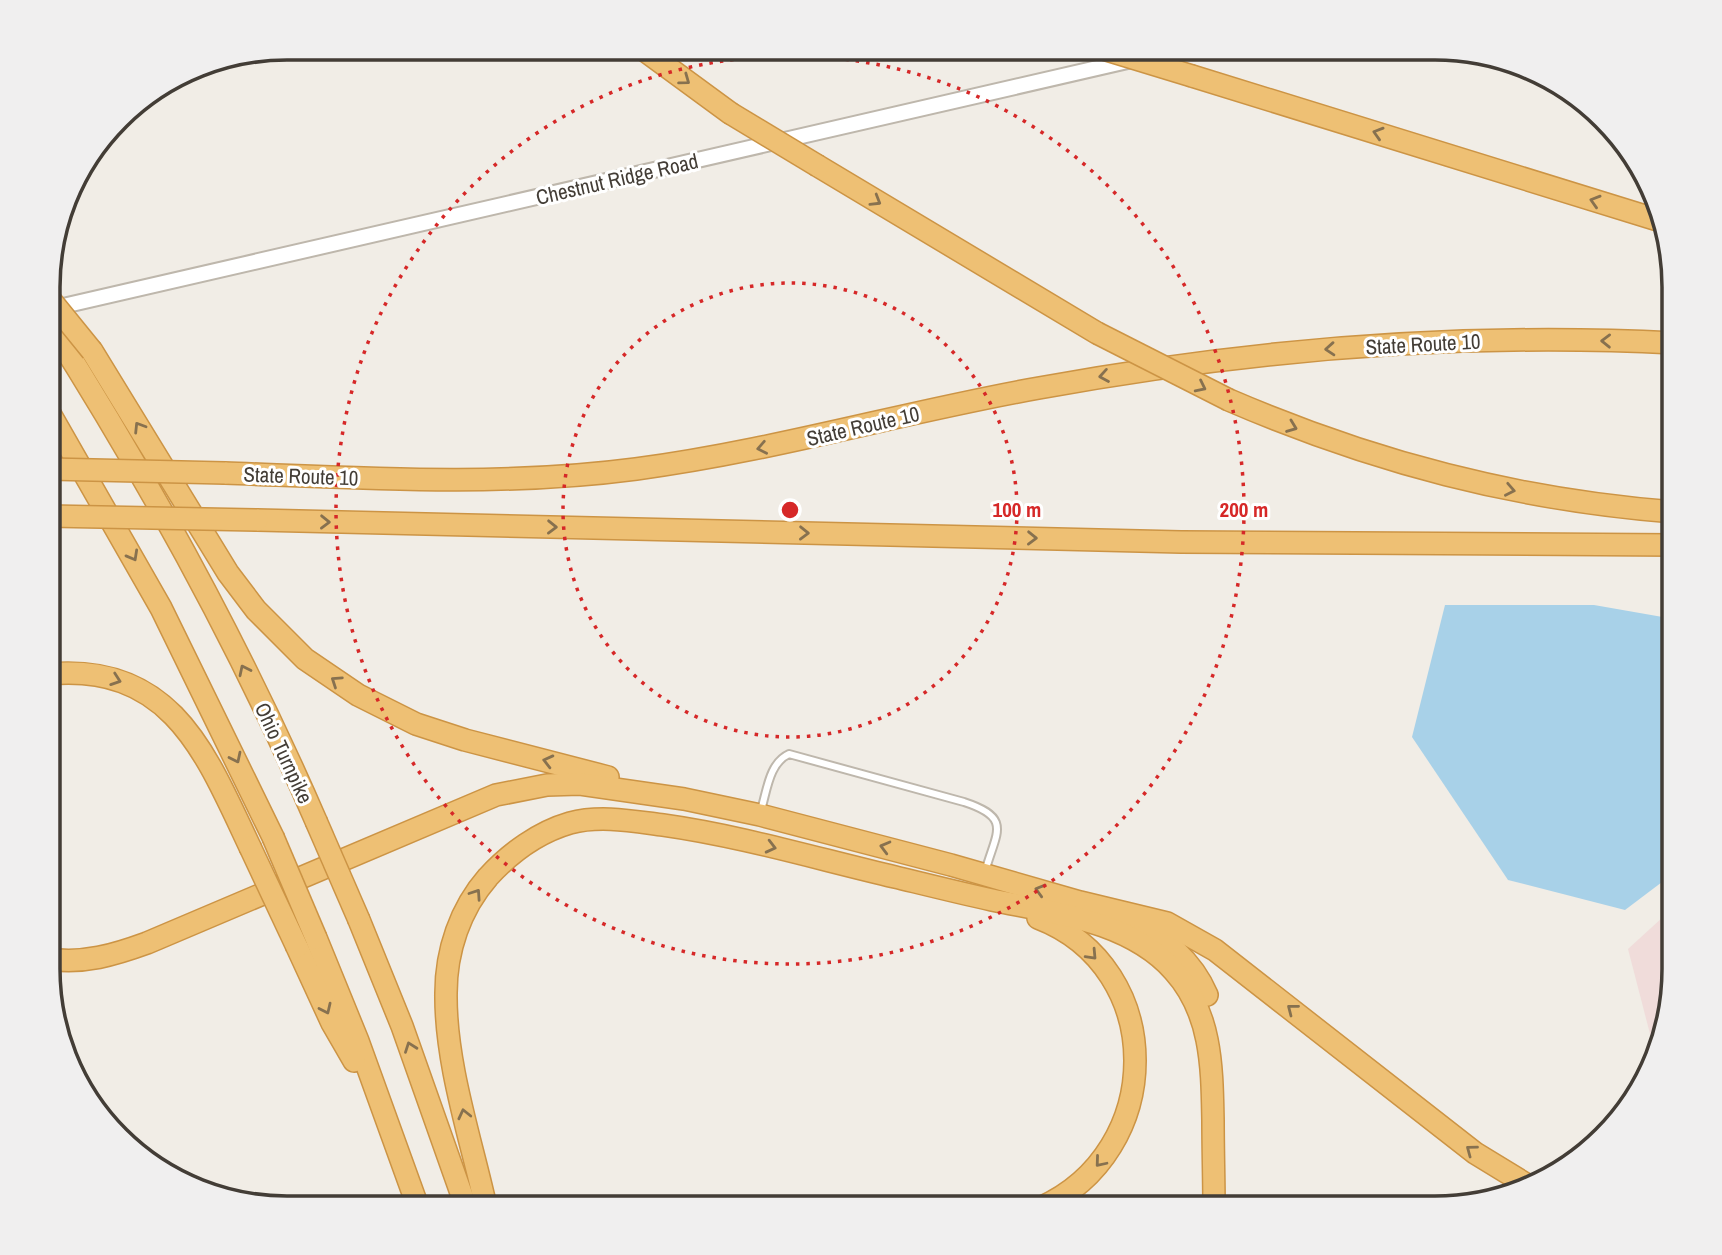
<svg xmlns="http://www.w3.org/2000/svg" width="1722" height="1255" viewBox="0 0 1722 1255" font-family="'Archivo Narrow',sans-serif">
	<rect width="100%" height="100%" fill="#f1ede6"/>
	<!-- medical -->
	<path fill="#f0dcda" d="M1674,907V984L1662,1046L1656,1057L1628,949Z"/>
	<!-- water -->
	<path fill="#a8d1e8" d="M1445,605H1594L1674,619V873L1625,910L1508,880L1412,737Z"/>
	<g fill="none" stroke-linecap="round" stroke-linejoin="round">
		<defs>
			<g id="service">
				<path d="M761,810C767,791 769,763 789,754L964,802C1013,818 996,832 985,872"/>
				<path d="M224,1196L306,1202L313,1207"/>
			</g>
			<path id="tertiary" d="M50,309L1184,48"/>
			<g id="motorway">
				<path d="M640,47L730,113"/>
				<path d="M1192,76L1661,221"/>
				<path d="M818,166L1097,333"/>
				<path d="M49,323C150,482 241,648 316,821"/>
				<path d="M92,351L228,573L256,610L305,659L358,695L416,724L465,740L608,777"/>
				<path d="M1229,400C1373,462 1517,500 1674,512"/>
				<path d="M49,412L161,608L273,837"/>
				<path d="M225,473C361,478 500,487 636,469C772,451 904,412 1039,388C1247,350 1462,332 1674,343"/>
				<path d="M257,520L1181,542L1674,545"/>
				<path d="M49,674C172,663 206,754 250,847"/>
				<path d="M1038,918C1168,968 1166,1152 1040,1208"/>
				<path d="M359,920L402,1026L466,1207"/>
				<path d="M1131,922C1163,935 1193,962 1207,995"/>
				<path d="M316,938L358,1041L418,1207"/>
				<path d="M297,947L332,1023L354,1061"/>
				<path d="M49,959C84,964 114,955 147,943L496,795L547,785L580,784L684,799L760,815L951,865L1080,902L1167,923L1215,950L1475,1153L1529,1186"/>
				<path d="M486,1207C471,1139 445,1063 446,993C446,951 460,909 488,877C510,853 539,832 570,823C600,815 632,821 663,825C741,836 818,859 895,877C928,885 960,893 992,900C1054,913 1130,921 1174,971C1212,1013 1212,1068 1213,1121C1213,1150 1214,1179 1214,1208"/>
			</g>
		</defs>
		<!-- service casing -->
		<use href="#service" stroke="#beb7ac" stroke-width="10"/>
		<!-- tertiary casing -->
		<use href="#tertiary" stroke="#beb7ac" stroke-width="18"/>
		<!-- motorway casing -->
		<use href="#motorway" stroke="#cc9445" stroke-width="24"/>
		<!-- service -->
		<use href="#service" stroke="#fff" stroke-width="6"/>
		<!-- tertiary -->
		<use href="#tertiary" stroke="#fff" stroke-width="14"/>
		<!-- motorway -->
		<use href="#motorway" stroke="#eec074" stroke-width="21"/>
		<defs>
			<g id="motorway-bridge">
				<path d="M1100,48L1192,76"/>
				<path d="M730,113L818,166"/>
				<path d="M49,298L92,351"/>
				<path d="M1097,333L1229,400"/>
				<path d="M49,469L225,473"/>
				<path d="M49,516L257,520"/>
				<path d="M316,821L359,920"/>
				<path d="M273,837L316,938"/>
				<path d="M250,847L297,947"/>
			</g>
		</defs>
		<!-- motorway-bridge casing -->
		<use href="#motorway-bridge" stroke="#cc9445" stroke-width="24" stroke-linecap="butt"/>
		<!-- motorway-bridge -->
		<use href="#motorway-bridge" stroke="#eec074" stroke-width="21"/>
	</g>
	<!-- one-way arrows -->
	<defs><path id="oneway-chevron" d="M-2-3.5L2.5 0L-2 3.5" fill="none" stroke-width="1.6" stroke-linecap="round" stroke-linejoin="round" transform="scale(1.75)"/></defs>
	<g stroke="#87714f">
		<use href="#oneway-chevron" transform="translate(685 80) rotate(36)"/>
		<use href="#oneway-chevron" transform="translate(1378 133) rotate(-163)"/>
		<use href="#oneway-chevron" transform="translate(876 201) rotate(31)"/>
		<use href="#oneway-chevron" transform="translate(1595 201) rotate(-163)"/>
		<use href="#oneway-chevron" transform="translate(1606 341) rotate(-179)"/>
		<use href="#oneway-chevron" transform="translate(1330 349) rotate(176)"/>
		<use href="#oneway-chevron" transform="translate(1104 376) rotate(170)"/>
		<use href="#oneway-chevron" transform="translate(1201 387) rotate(26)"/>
		<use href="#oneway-chevron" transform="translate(139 427) rotate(-122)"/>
		<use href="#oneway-chevron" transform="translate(1292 427) rotate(21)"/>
		<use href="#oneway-chevron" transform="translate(762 448) rotate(169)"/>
		<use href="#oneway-chevron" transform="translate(1510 490) rotate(11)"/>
		<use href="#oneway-chevron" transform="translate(325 522) rotate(1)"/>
		<use href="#oneway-chevron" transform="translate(552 527) rotate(1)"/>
		<use href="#oneway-chevron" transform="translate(804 533) rotate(1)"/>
		<use href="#oneway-chevron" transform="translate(1032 538) rotate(1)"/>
		<use href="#oneway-chevron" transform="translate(133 556) rotate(61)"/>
		<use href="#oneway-chevron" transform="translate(244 670) rotate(-116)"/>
		<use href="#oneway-chevron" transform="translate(116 680) rotate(19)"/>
		<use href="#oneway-chevron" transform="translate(336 681) rotate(-146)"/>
		<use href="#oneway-chevron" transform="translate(236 758) rotate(64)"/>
		<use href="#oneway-chevron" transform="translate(548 761) rotate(-166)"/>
		<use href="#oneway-chevron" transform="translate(771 847) rotate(14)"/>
		<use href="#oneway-chevron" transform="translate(885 847) rotate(-165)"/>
		<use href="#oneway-chevron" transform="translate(1040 890) rotate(-164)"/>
		<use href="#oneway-chevron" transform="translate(476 894) rotate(-56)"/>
		<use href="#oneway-chevron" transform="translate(1092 955) rotate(47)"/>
		<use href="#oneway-chevron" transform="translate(326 1009) rotate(65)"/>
		<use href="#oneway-chevron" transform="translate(1292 1009) rotate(-142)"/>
		<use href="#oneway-chevron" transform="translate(410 1047) rotate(-110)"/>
		<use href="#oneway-chevron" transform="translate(464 1114) rotate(-103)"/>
		<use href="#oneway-chevron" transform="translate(1471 1150) rotate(-143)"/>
		<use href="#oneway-chevron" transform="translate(1100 1162) rotate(130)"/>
	</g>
	<!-- distance rings -->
	<g fill="none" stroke="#d62828" stroke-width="3.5" stroke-dasharray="3.5 7">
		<circle cx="790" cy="510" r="227"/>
		<circle cx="790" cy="510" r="454"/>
	</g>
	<g text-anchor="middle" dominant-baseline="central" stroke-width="6" stroke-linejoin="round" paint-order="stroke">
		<!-- street labels -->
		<g font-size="21" fill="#433d36" stroke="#fff">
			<text transform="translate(617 179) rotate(-13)">Chestnut Ridge Road</text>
			<text transform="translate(1423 344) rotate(-3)">State Route 10</text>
			<text transform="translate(863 426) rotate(-13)">State Route 10</text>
			<text transform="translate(301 476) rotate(2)">State Route 10</text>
			<text transform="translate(284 753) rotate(65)">Ohio Turnpike</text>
		</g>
	</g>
	<!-- crop -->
	<path d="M0 0H1722V1255H0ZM287 60H1435A227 227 0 0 1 1662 287V969A227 227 0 0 1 1435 1196H287A227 227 0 0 1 60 969V287A227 227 0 0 1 287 60Z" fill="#f0efef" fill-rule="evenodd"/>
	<path fill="none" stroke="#433d36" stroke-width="3.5" d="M287 60H1435A227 227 0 0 1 1662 287V969A227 227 0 0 1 1435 1196H287A227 227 0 0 1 60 969V287A227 227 0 0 1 287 60Z"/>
	<circle cx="790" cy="510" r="10" fill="#d62828" stroke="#fff" stroke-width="3.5"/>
	<g font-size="21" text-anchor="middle" font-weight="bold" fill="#d62828" stroke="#fff" stroke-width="6" stroke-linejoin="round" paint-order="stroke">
		<text x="1017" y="517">100 m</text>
		<text x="1244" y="517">200 m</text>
	</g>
</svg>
